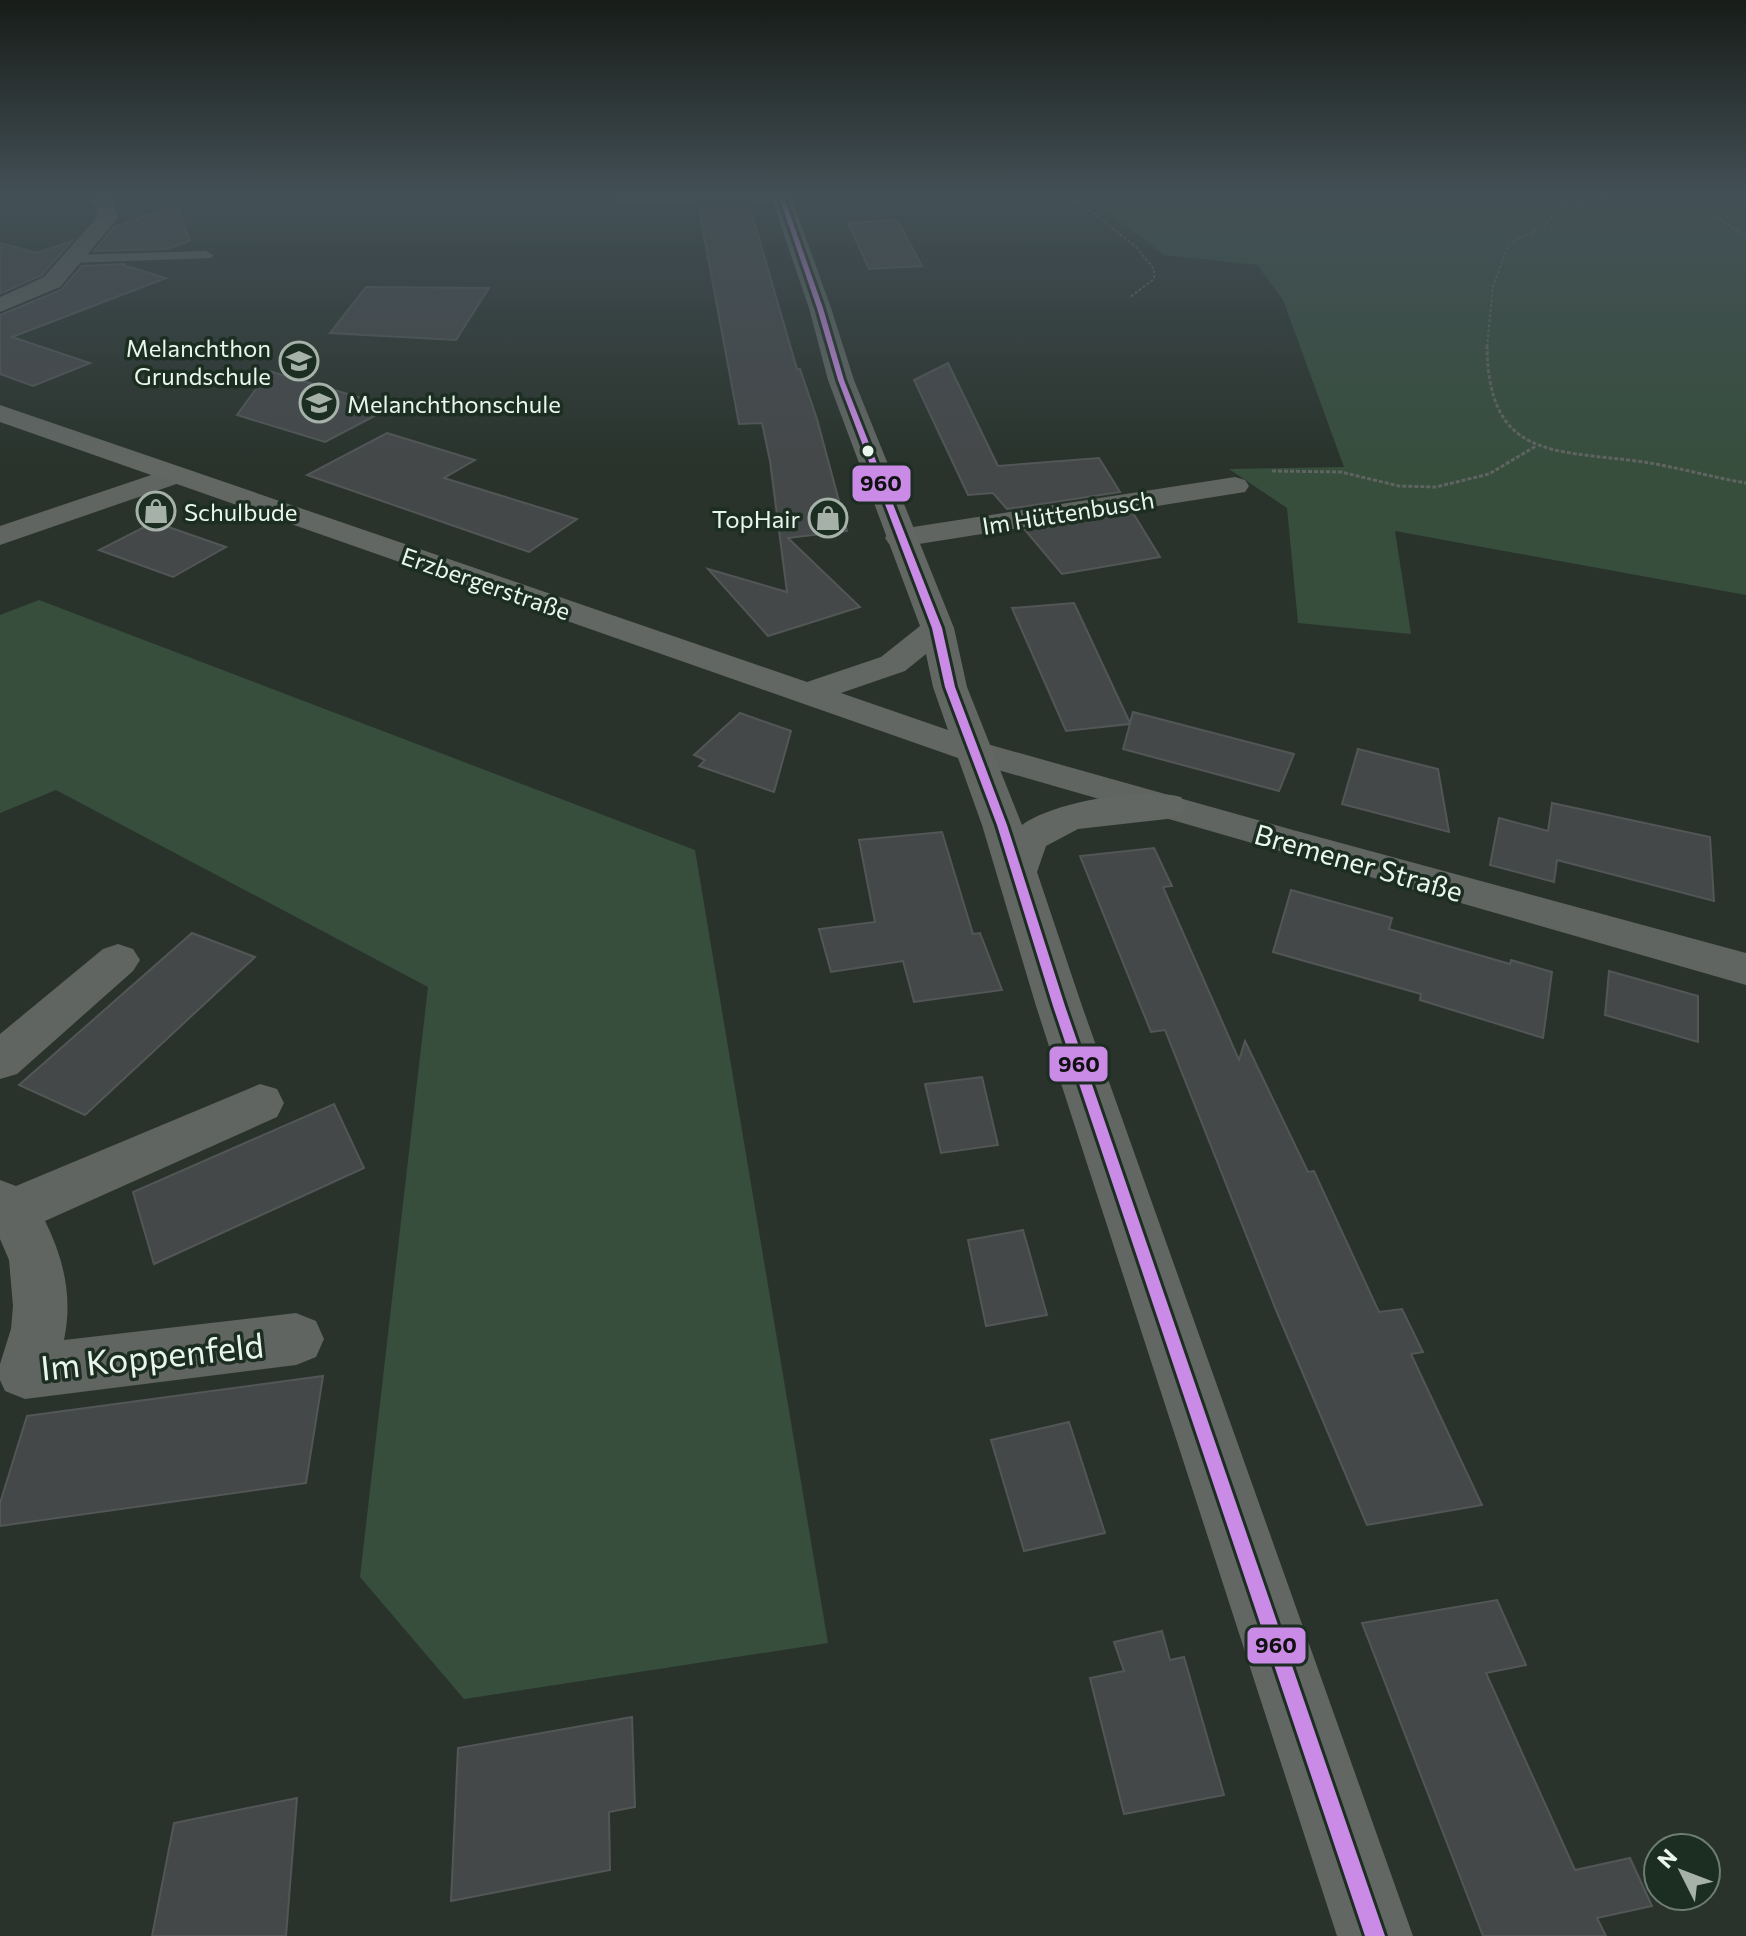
<svg xmlns="http://www.w3.org/2000/svg" width="1746" height="1936" viewBox="0 0 1746 1936" font-family="Commissioner,sans-serif">
	<rect width="100%" height="100%" fill="#29332c"/>
	<!-- green -->
	<g fill="#374e3d">
		<path d="M1085,194H1746V595L1395,531L1411,634L1298,623L1287,508L1229,469L1344,467L1283,300L1257,265L1164,255Z"/>
		<path d="M39,600L695,850L828,1643L464,1699L360,1577L428,987L56,790L0,813V615Z"/>
	</g>
	<!-- building -->
	<g fill="#454849" stroke="#525656" stroke-width="2">
		<path d="M698,204H749L797,369H800L817,419L847,531L788,538L860,607L768,636L708,569L787,592L770,461L762,423L739,424Z"/>
		<path d="M177,205L190,241L167,249L94,251L114,227Z"/>
		<path d="M897,220L922,266L869,269L848,223Z"/>
		<path d="M72,241L42,275L0,294V243L37,253Z"/>
		<path d="M125,264L123,265L166,278L12,337L90,363L33,386L0,374V315L61,290L82,266Z"/>
		<path d="M366,287L489,288L456,340L330,333Z"/>
		<path d="M948,363L998,466L1099,458L1120,492L1007,509L993,493L968,495L914,380Z"/>
		<path d="M269,371L392,407L325,442L237,415Z"/>
		<path d="M387,433L475,460L444,478L577,519L529,552L307,475Z"/>
		<path d="M1133,513L1160,557L1062,574L1025,530Z"/>
		<path d="M154,522L226,547L173,577L99,550Z"/>
		<path d="M1074,603L1130,723L1133,712L1294,754L1279,791L1123,749L1130,724L1066,731L1012,608Z"/>
		<path d="M740,713L791,731L774,792L699,766L705,760L694,755Z"/>
		<path d="M1358,749L1438,769L1449,832L1342,804Z"/>
		<path d="M1552,803L1710,837L1714,901L1557,860L1554,882L1490,865L1499,818L1548,831Z"/>
		<path d="M942,832L973,934L980,933L1002,990L914,1002L903,961L831,972L819,929L875,922L859,840Z"/>
		<path d="M1154,848L1172,886L1163,887L1239,1060L1245,1041L1308,1172L1314,1171L1379,1312L1402,1309L1423,1352L1411,1354L1482,1505L1367,1525L1276,1310L1165,1030L1151,1032L1080,856Z"/>
		<path d="M1291,890L1392,918L1389,929L1510,964L1511,960L1552,972L1543,1038L1420,1000L1421,994L1273,952Z"/>
		<path d="M192,933L255,957L85,1115L19,1085Z"/>
		<path d="M1609,971L1698,996V1042L1605,1015Z"/>
		<path d="M982,1077L998,1145L941,1153L925,1084Z"/>
		<path d="M334,1104L364,1168L154,1264L133,1192Z"/>
		<path d="M1023,1230L1047,1315L986,1326L968,1240Z"/>
		<path d="M323,1376L306,1483L0,1526V1503L27,1416Z"/>
		<path d="M1069,1422L1105,1533L1024,1551L991,1440Z"/>
		<path d="M1497,1600L1526,1665L1486,1673L1575,1870L1630,1858L1652,1906L1597,1918L1606,1936H1483L1362,1623Z"/>
		<path d="M1162,1631L1170,1660L1184,1657L1224,1795L1124,1814L1090,1678L1124,1671L1114,1642Z"/>
		<path d="M632,1717L635,1807L609,1812L610,1870L451,1901L458,1748Z"/>
		<path d="M297,1798L286,1936H152L174,1823Z"/>
	</g>
	<g fill="none" stroke-linecap="round" stroke-linejoin="round">
		<!-- path-far1 -->
		<g stroke="#5f6461" stroke-width="2" stroke-dasharray="3 2" stroke-linecap="butt">
			<path d="M1069,194L1136,247L1154,269V279L1129,298"/>
			<path d="M1682,194L1746,237"/>
			<path d="M1487,347L1493,286L1509,243L1544,227L1551,217L1548,209L1628,194"/>
		</g>
		<!-- path -->
		<g stroke="#5f6461" stroke-width="3" stroke-dasharray="4 2" stroke-linecap="butt">
			<path d="M1487,345C1488,457 1549,450 1637,461C1674,466 1710,477 1746,483"/>
			<path d="M1272,471L1341,472L1399,486L1436,487L1489,474L1536,446"/>
		</g>
		<!-- lane -->
		<g fill="#616562" fill-rule="evenodd">
			<path d="M620,194H782L787,197L781,201H621L615,197Z"/>
			<path d="M206,251L213,255L211,258L71,263L64,259L71,255Z"/>
		</g>
		<!-- street -->
		<g fill="#616562" fill-rule="evenodd">
			<path d="M92,194H110L118,217L115,221L60,287L0,312V297L44,277L98,216Z"/>
			<path d="M175,467L185,469L189,475L185,481L0,545V526Z"/>
			<path d="M1235,477L1245,480L1249,486L1245,492L900,547L889,544L885,538L889,532L900,529Z"/>
			<path d="M973,740L1293,830L1746,953V985L960,759L954,751L960,743Z"/>
			<path d="M118,944L133,949L140,960L133,971L17,1074L0,1079V1034L103,949Z"/>
			<path d="M260,1084L277,1089L284,1103L277,1117L45,1221C64,1259 73,1298 64,1340L296,1313L316,1321L324,1339L316,1357L296,1365L25,1399L5,1391L0,1380V1364L11,1329L13,1306L9,1260L0,1239V1180L16,1186Z"/>
		</g>
		<!-- secondary -->
		<path fill="#626763" fill-rule="evenodd" d="M770,194H790L831,308L854,380L954,628L967,687L1022,825C1053,802 1143,787 1181,797L1186,806L1181,815L1167,819L1078,829L1046,846L1037,872L1082,1006L1413,1936H1337L1036,1006L982,825L958,758L0,422V405L807,682L881,657L920,626L828,380L809,308ZM926,654L933,687L948,730L841,693L905,671Z"/>
		<defs>
			<path id="bus-1" d="M778,194H783L823,308L844,380L942,628L955,687L1007,825L1065,1006L1385,1936H1365L1053,1006L997,825L945,687L932,628L838,380L817,308Z"/>
		</defs>
		<!-- bus-1 casing -->
		<use href="#bus-1" stroke="#1c2d21" stroke-width="6"/>
		<!-- bus-1 -->
		<use href="#bus-1" fill="#ca8be6" fill-rule="evenodd"/>
	</g>
	<!-- sky -->
	<linearGradient id="sky" x2="0" y2="1"><stop stop-color="#171c18"/><stop offset="0.42" stop-color="#435056"/><stop offset="1" stop-color="#435056" stop-opacity="0"/></linearGradient>
	<rect width="1746" height="465" fill="url(#sky)"/>
	<!-- icons -->
	<defs>
		<symbol id="school-ring" viewBox="-11 -11 22 22"><circle r="9.5" fill="#1c2d21" stroke="#a6b2a9" stroke-width="1.5"/><path d="M0-5L7-2L0 1L-7-2ZM-4 1L0 2.5L4 1V4Q0 6-4 4Z" fill="#a6b2a9"/></symbol>
		<symbol id="shop-ring" viewBox="-11 -11 22 22"><circle r="9.5" fill="#1c2d21" stroke="#a6b2a9" stroke-width="1.5"/><path d="M-5-2.5h2.3a2.7 3.5 0 0 1 5.4 0H5L5.5 6h-11ZM-1.5-2.5h3a1.5 2.3 0 0 0-3 0Z" fill="#a6b2a9"/></symbol>
	</defs>
	<g fill-rule="evenodd">
		<use href="#school-ring" x="277" y="339" width="44" height="44"/>
		<use href="#school-ring" x="297" y="381" width="44" height="44"/>
		<use href="#shop-ring" x="134" y="489" width="44" height="44"/>
		<use href="#shop-ring" x="806" y="496" width="44" height="44"/>
	</g>
	<!-- markers -->
	<circle fill="#eaf6ed" stroke="#1c2d21" stroke-width="3" cx="868" cy="451" r="7"/>
	<g text-anchor="middle" dominant-baseline="central" stroke-width="7" stroke-linejoin="round" paint-order="stroke">
		<!-- far-poi labels -->
		<g font-size="24" fill="#eaf6ed" stroke="#1c2d21" text-anchor="end">
			<text x="271" y="347">Melanchthon<tspan x="271" dy="28">Grundschule</tspan></text>
			<text x="347" y="403" text-anchor="start">Melanchthonschule</text>
			<text x="184" y="511" text-anchor="start">Schulbude</text>
			<text x="800" y="518">TopHair</text>
		</g>
		<!-- far-street labels -->
		<g font-size="24" fill="#eaf6ed" stroke="#1c2d21">
			<text transform="translate(1068 512) rotate(-9)">Im Hüttenbusch</text>
			<text transform="translate(486 583) rotate(19)">Erzbergerstraße</text>
		</g>
		<!-- street labels -->
		<g font-size="28" fill="#eaf6ed" stroke="#1c2d21">
			<text transform="translate(1359 862) rotate(16)">Bremener Straße</text>
		</g>
		<!-- near-street labels -->
		<g font-size="34" fill="#eaf6ed" stroke="#1c2d21">
			<text transform="translate(152 1355) rotate(-6)">Im Koppenfeld</text>
		</g>
	</g>
	<g stroke="#1c2d21" stroke-width="3">
		<rect x="851" y="464" width="61" height="39" rx="8" fill="#ca8be6"/>
		<rect x="1048" y="1045" width="61" height="38" rx="8" fill="#ca8be6"/>
		<rect x="1246" y="1626" width="61" height="39" rx="8" fill="#ca8be6"/>
	</g>
	<g font-size="22" text-anchor="middle" font-weight="bold" fill="#111">
		<text x="881" y="491">960</text>
		<text x="1079" y="1072">960</text>
		<text x="1276" y="1653">960</text>
	</g>
	<!-- north arrow -->
	<g transform="translate(1682 1872) rotate(312)"><circle r="38" fill="#1c2d21" stroke="#6e7d73" stroke-width="2"/>
	<path d="M0-6L14 30L0 20L-14 30Z" fill="#a6b2a9"/>
	<text y="-12" font-size="22" font-weight="bold" text-anchor="middle" fill="#eaf6ed">N</text>
	</g>
</svg>
